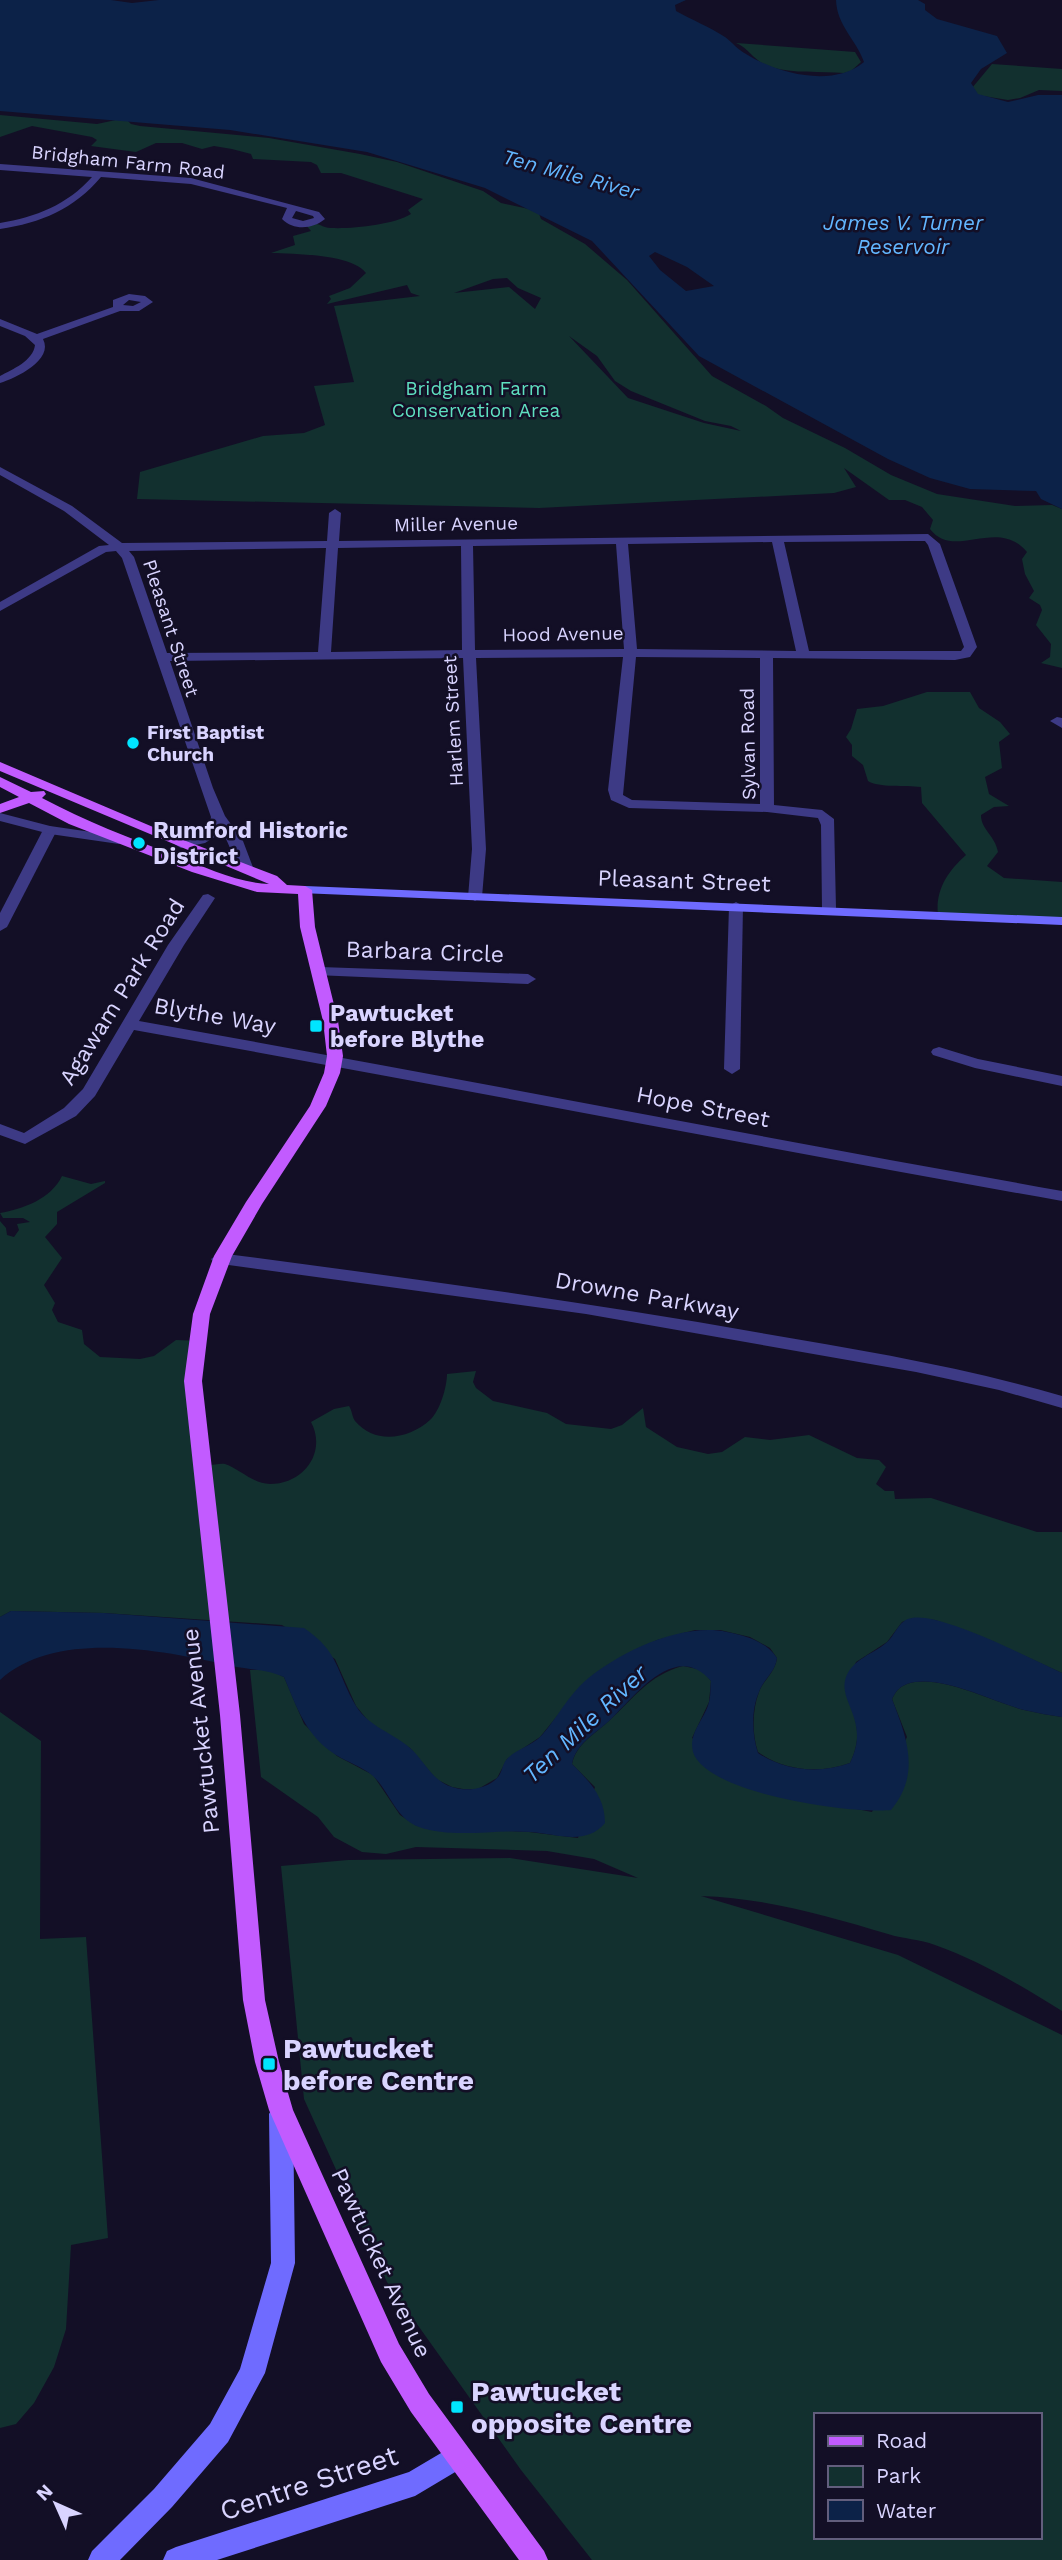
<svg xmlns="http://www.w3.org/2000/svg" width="1062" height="2560" viewBox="0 0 1062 2560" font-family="'Work Sans',sans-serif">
	<rect width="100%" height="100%" fill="#130f26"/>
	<!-- green -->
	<g fill="#12302f" fill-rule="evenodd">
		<path d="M736,43L855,52L861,62L851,71L844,73C821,71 793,74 771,67C754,62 750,49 736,43Z"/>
		<path d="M992,64L1062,69V91L1039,90L1020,98L1008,100L977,95L972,88Z"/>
		<path d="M0,115L97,124L116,120L128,121L131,124L140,126L269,138L360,154L397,162L483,191L501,203L538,211L541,219L585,244L627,280L712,376L766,406L783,418L845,448L891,475L937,494L1015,506L1052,505L1062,509V668L1041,663L1050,657L1051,644L1036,625L1042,610L1040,605L1029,598L1034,591L1025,574L1022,559L1027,552C997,516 954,561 930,529L933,520L922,507L905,500H889L844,468L856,487L834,493L539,508L137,499L140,472L263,436L304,433L325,425L314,386L354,382L334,306L420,296L411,293L407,285L327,304L331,299L329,296L350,288L366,273C352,254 295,254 271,253L295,245L293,236L311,231L305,224C319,221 319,227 331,228C352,229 393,225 411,214L408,210L423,199L341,173H321L317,165L311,162L253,159L251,154L232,149L214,146L202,149L182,143H156L136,152L91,146L97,140L92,137L32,126L0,137ZM507,278L518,288L541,298L535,309L509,287L454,293L493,279ZM569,336L597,356L615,381L631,391L705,421L731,426L741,431L704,423L628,398Z"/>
		<path d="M927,692H970L979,708L1000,722L1010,734L999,742L1002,768L985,777L989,794L1009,806L994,807L981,815C981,830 995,835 998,852L987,866L1004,878L1062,882V922L938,915C935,890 948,871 966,855L922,803L921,787C905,785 879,788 868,781L863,765L852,756V745L846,737L851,729L857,709L883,706Z"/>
		<path d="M62,1176L91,1184L105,1181V1183L57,1212V1224L45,1237L62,1258L44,1285L55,1303L52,1310L58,1322L82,1330L84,1344L100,1357L140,1359L154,1356L176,1340L200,1341L201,1398L209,1465C213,1465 221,1463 225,1464C240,1469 253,1484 270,1484C304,1484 327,1452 311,1422L334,1409L349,1406C352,1410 352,1417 355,1421C375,1445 409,1439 430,1420C440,1411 447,1387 447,1374L476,1371L473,1382L476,1388L493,1401L547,1413L566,1424L611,1429L622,1425L643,1408L646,1427L677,1447L708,1454L722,1452L745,1437L770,1440L809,1435L857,1458L879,1460L886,1467L876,1484L885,1491H894L895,1499L931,1498L1037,1532H1062V1673L985,1638L935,1620L913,1618L902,1622L887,1642L856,1662L845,1689C855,1718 864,1734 850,1763C820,1774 784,1771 758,1752C752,1735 752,1710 759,1692C764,1679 775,1673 777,1658L770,1648L750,1637L720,1630H695L657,1640L609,1664L584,1683L540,1737L507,1759L497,1778L478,1789H463L452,1787L436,1779L410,1748L370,1723L356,1706L335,1659L282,1625L104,1613L11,1611L0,1617V1221L6,1228L7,1235L14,1237L19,1230L17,1224L30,1222L23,1218H3L0,1213C23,1209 51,1199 62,1176Z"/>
		<path d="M683,1666L702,1670L711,1681L709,1702L692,1738L836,1805L872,1812L907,1737L892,1699C896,1691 899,1687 907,1684C938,1673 993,1702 1024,1710C1037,1713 1049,1715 1062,1717V2011C1022,1986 980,1961 935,1945C920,1939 903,1939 888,1934C827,1916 766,1898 701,1896L898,1955L1062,2035V2560H592L521,2470L387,2282L304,2099L281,1866L348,1860L510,1858L638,1878L594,1859L547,1851L416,1847L386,1854L362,1852L334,1837L318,1817L261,1777L250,1670H269L284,1677L304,1724L337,1756L373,1775L400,1815L417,1826L529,1832L578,1838L595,1787L572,1764C576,1744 595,1734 610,1720C634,1698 649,1675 683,1666ZM815,2415H1039V2537H815Z"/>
		<path d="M0,1712L41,1741L40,1939L86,1937L108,2238L71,2245L66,2329L54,2367L34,2403L16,2424L0,2428Z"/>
	</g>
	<!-- water -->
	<g fill="#0c2248" fill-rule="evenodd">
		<path d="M0,0H111L132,3L159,0H686L675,5L676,11C692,20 710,27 725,37C732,42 738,50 746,54C778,74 833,88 864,62C856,39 837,26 836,0H918L925,4V10L937,19L997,36L1007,53L981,69L971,83L978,94L1008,102L1038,95H1062V509L1041,499L1036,491L970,489L930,478L888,459L699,356L592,241L485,188L367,152L230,130L0,111ZM655,252L687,267L714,286L686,291L660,270L649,256Z"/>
		<path d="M11,1611L104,1613L304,1628C340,1652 336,1673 356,1706C369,1727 392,1732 410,1748C424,1760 432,1781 452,1787C466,1792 487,1789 497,1778C502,1774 502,1764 507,1759C516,1749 532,1746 542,1735C557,1718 568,1696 585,1681C619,1652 682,1622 727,1632C747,1636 765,1641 777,1658C775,1673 764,1678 759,1692C751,1710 752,1735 758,1753C785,1771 820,1774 850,1763C871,1720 837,1702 846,1677C853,1659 873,1654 886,1643C896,1635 898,1620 912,1618C943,1613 1031,1659 1062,1673V1717C1049,1715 1037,1713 1024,1710C993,1702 939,1673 907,1684C899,1687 896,1691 892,1699C907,1738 921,1774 891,1810C852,1814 706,1794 693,1752C688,1733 705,1719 709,1702C711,1696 710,1687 711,1681C677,1641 638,1692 614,1716C599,1732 576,1742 572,1764C590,1782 605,1797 605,1823C586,1846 557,1834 531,1832C494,1829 454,1839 419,1827C395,1818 390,1792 373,1776C363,1767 347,1762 336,1755C306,1736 297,1708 284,1677C267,1669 250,1670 232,1666C165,1651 57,1628 0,1680V1617Z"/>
	</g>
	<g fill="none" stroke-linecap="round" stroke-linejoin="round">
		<!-- minor -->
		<g fill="#3d3a85" fill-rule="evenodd">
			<path d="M0,164L191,178L319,212L325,219C313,229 294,231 282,219L287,208L191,184L101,177C74,209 41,223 0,229V223C36,217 67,205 92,177L0,170ZM296,211L313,216L314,218L303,221L292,218Z"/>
			<path d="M129,294L145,296L153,302L139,311H120L43,339C54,360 16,378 0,383V376C13,369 33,361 35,345L25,336L0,326V319L37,334L113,307V300ZM129,300L141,302L133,306L123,305Z"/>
			<path d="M0,467L72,506L122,543L327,541L329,513L335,509L341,513L339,541L928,534L940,544L977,647L970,657L955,660L773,658L774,805L822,810L834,819L836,909L829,913L822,909L821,825L818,818L767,812L629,808L611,800L608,790L623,657L476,658L486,849L482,897L475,901L468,897L472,849L463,658L170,661L213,788L225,816L243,841L254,870L247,874C234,869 231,844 222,832L205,843L181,848L174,844L208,830L211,817L122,558L116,551L106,552L0,611V602L99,546L109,545L64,511L0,475ZM912,541H925L928,545L964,647L961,651H809L784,542ZM772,542L796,651L637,649L628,544ZM616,544L624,649L475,650L473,546ZM461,546L462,650L331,652L338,548ZM326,548L318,652L167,653L134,557L129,551ZM636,657L760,658V804L632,800L623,795Z"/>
			<path d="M1057,717L1062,718V728L1050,721Z"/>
			<path d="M50,826L57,830L7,927L0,931V913L43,830Z"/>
			<path d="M208,894L215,898L184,945L139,1021C447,1076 754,1136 1062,1191V1201C752,1146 443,1085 134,1030L95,1096L76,1116L25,1144L0,1135V1124L24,1133L64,1108L83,1089L168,945L203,895Z"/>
			<path d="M736,902L743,906L740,1069L732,1074L724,1069L729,906Z"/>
			<path d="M320,967L528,974L536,979L528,984L315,975L312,972L315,969Z"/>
			<path d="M939,1047L978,1059L1062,1076V1086L975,1068L933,1055L931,1052L933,1049Z"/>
			<path d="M220,1253C401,1277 581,1301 761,1333C862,1350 963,1367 1062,1396V1408L999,1390L916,1372L586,1314L214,1263L211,1259Z"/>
		</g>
		<!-- tertiary -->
		<path fill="#3d3a85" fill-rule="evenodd" d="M0,813L50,826L119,836L126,840L119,844L50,834L0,821Z"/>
		<!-- secondary -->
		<g fill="#6f6bff" fill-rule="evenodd">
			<path d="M305,886L1062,917V925L300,893L298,890L300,887Z"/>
			<path d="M281,2103L289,2107L293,2114L295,2263L265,2373L228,2442L172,2507L120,2560H88L92,2551L154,2489L210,2424L240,2369L271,2263L269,2114L273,2107Z"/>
			<path d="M458,2443L467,2447L471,2456L467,2465L415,2496L217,2560H163L167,2551L176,2547L409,2472Z"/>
		</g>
		<!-- primary -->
		<path fill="#c25bff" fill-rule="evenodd" d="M0,762L186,841L277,876L287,885L305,886L312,890L315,927L338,1021L343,1056L340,1073L326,1106L262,1204L232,1256L210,1314L202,1381L240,1715L265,2000L279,2062L293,2110L399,2344L429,2394L544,2551L548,2560H519L411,2412L381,2362L269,2110L255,2062L243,2000L220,1715L184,1381L193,1314L214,1256L246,1202L310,1106L324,1073L327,1056L323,1021L300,927L298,894L257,892L192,872L69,824L29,803L0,813V804L19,797L0,787V777L31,792L44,791L46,794L42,798C85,821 130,838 176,856C205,867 238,883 269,884L0,771Z"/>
	</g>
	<!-- markers -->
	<g fill="#00e5ff" stroke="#130f26" stroke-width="2.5">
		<circle cx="133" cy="743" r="7"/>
		<circle cx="139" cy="843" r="7"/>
		<rect x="309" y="1019" width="14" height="14" rx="3.5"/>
		<rect x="262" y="2057" width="14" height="14" rx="3.5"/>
		<rect x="450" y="2400" width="14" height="14" rx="3.5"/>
	</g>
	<g text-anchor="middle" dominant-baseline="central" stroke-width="5" stroke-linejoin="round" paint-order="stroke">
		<!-- far-street labels -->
		<g font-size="19" fill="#d9d4ff" stroke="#130f26">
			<text transform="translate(128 162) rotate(6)">Bridgham Farm Road</text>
			<text transform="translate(456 524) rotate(-1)">Miller Avenue</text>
			<text transform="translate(171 628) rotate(72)">Pleasant Street</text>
			<text transform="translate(563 634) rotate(-1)">Hood Avenue</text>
			<text transform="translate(453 721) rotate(-93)">Harlem Street</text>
			<text transform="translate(748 744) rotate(-91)">Sylvan Road</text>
		</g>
		<!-- far-park labels -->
		<g font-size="19" fill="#5fe0c0" stroke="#130f26">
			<text x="476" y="388">Bridgham Farm<tspan x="476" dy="22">Conservation Area</tspan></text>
		</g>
		<!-- far-poi labels -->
		<g font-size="19" font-weight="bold" fill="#d9d4ff" stroke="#130f26" text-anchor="start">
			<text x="147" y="732">First Baptist<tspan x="147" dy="22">Church</tspan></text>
		</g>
		<!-- far-water labels -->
		<g font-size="21" font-style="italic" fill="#62b6ff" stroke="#130f26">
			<text transform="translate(571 174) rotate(15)">Ten Mile River</text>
			<text x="903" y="222">James V. Turner<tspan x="903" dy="24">Reservoir</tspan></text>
		</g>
		<!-- poi labels -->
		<g font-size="23" font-weight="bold" fill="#d9d4ff" stroke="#130f26" text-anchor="start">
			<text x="153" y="830">Rumford Historic<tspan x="153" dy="26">District</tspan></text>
			<text x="330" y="1013">Pawtucket<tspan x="330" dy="26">before Blythe</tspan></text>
		</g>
		<!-- street labels -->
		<g font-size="23" fill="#d9d4ff" stroke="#130f26">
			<text transform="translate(684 881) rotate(2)">Pleasant Street</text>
			<text transform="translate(425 952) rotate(2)">Barbara Circle</text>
			<text transform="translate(122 992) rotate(-58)">Agawam Park Road</text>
			<text transform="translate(215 1016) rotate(10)">Blythe Way</text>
			<text transform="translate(703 1107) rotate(11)">Hope Street</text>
			<text transform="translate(647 1296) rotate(10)">Drowne Parkway</text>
			<text transform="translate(201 1731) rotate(-96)">Pawtucket Avenue</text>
			<text transform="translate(381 2263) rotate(65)">Pawtucket Avenue</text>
		</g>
		<!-- water labels -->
		<g font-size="24" font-style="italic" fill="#62b6ff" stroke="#130f26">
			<text transform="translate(585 1724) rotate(-43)">Ten Mile River</text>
		</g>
		<!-- near-poi labels -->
		<g font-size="28" font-weight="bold" fill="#d9d4ff" stroke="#130f26" text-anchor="start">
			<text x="283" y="2048">Pawtucket<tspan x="283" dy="32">before Centre</tspan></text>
			<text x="471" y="2391">Pawtucket<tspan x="471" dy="32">opposite Centre</tspan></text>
		</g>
		<!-- near-street labels -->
		<g font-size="28" fill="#d9d4ff" stroke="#130f26">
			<text transform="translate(309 2483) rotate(-18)">Centre Street</text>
		</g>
	</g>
	<!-- legend -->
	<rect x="814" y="2413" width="228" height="126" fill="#130f26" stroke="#625e7d" stroke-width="2"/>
	<rect x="828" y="2436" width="35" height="10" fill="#c25bff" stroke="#625e7d" stroke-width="2"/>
	<text x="876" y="2448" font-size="21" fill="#d9d4ff">Road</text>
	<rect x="828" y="2466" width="35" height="21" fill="#12302f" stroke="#625e7d" stroke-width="2"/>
	<text x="876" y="2483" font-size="21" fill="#d9d4ff">Park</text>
	<rect x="828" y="2500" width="35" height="21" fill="#0c2248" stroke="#625e7d" stroke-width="2"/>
	<text x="876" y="2518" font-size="21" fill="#d9d4ff">Water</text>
	<!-- north arrow -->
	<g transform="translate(56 2504) rotate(315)" stroke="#130f26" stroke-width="5" paint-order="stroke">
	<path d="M0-5L12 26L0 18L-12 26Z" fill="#d9d4ff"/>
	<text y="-10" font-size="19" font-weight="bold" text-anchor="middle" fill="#d9d4ff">N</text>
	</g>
</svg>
